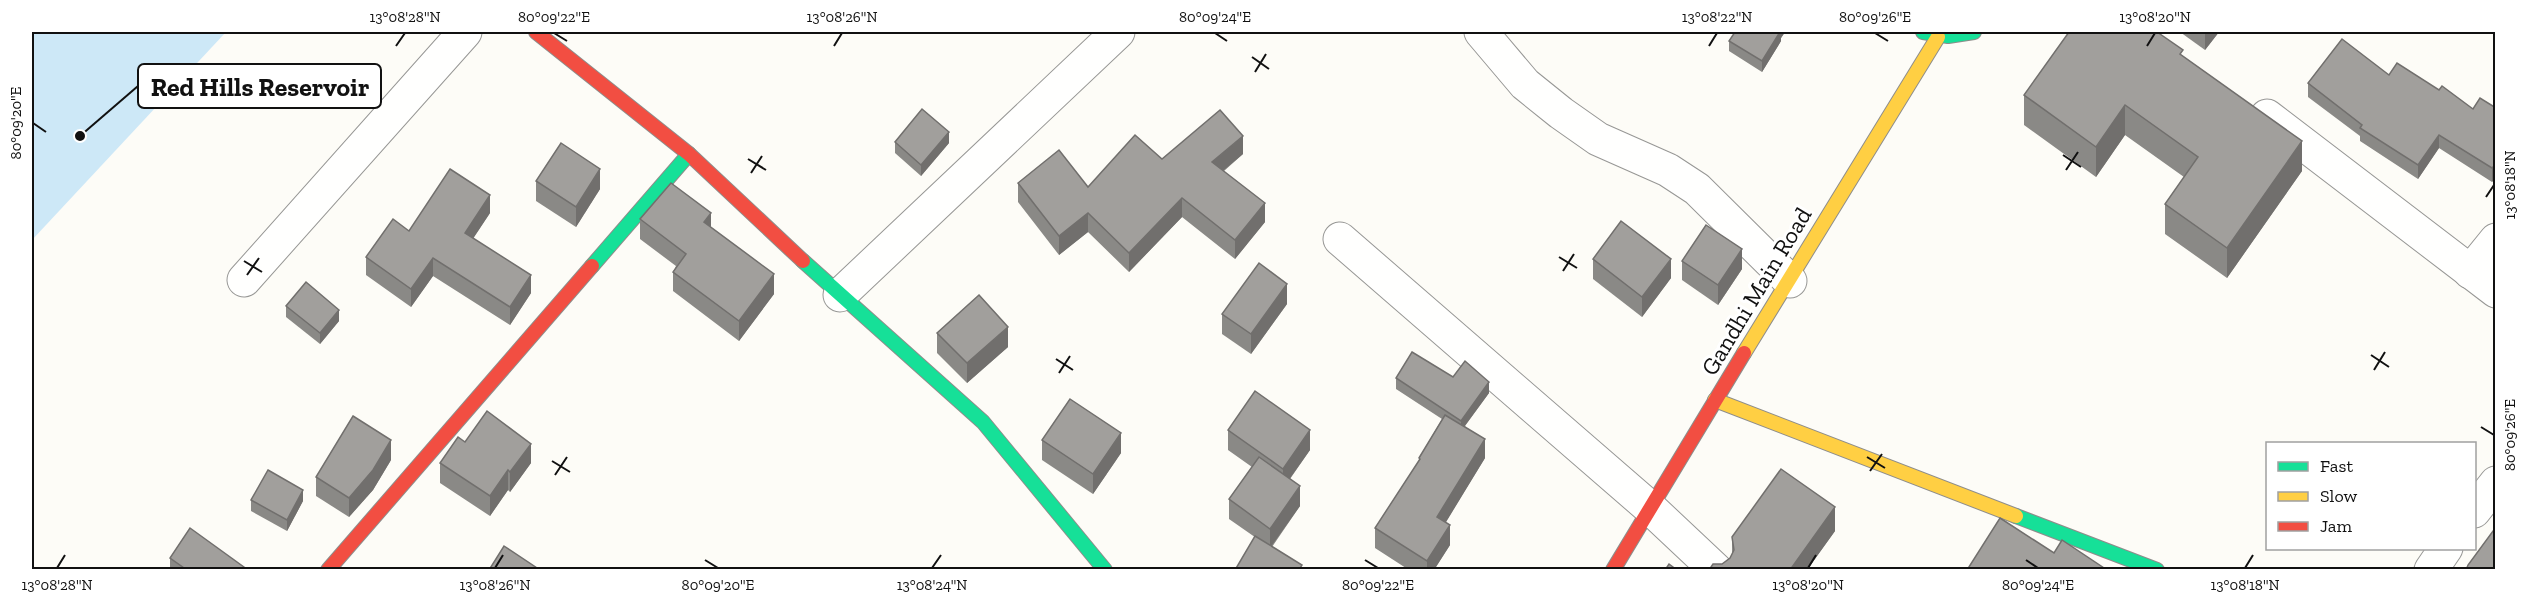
<svg xmlns="http://www.w3.org/2000/svg" width="2527" height="601" viewBox="0 0 2527 601" font-family="'Zilla Slab',serif">
	<rect width="100%" height="100%" fill="#fdfcf7"/>
	<!-- water -->
	<path fill="#cde8f7" d="M32,32H226L32,240Z"/>
	<g fill="none" stroke-linecap="round" stroke-linejoin="round">
		<defs>
			<g id="street">
				<path d="M1481,32L1525,84L1561,113L1598,139L1668,170L1697,189L1790,281"/>
				<path d="M2267,116L2496,291"/>
				<path d="M1340,239L1649,507L1716,570"/>
				<path d="M2470,272L2496,240"/>
				<path d="M244,280L465,32"/>
				<path d="M840,295L1118,32"/>
				<path d="M2474,511L2496,483"/>
				<path d="M2431,570L2446,548"/>
			</g>
			<g id="fast">
				<path d="M1923,32L1948,36L1974,32"/>
				<path d="M803,261L983,422L1105,570"/>
				<path d="M592,266L689,154"/>
				<path d="M2016,516L2157,570"/>
			</g>
			<g id="slow">
				<path d="M1744,353L1938,37"/>
				<path d="M1715,400L2016,516"/>
			</g>
			<g id="jam">
				<path d="M536,32L689,154L803,261"/>
				<path d="M328,570L592,266"/>
				<path d="M1613,570L1744,353"/>
			</g>
		</defs>
		<!-- street casing -->
		<use href="#street" stroke="#979795" stroke-width="35"/>
		<!-- fast casing -->
		<use href="#fast" stroke="#8e8d8b" stroke-width="16"/>
		<!-- slow casing -->
		<use href="#slow" stroke="#8e8d8b" stroke-width="16"/>
		<!-- jam casing -->
		<use href="#jam" stroke="#8e8d8b" stroke-width="16"/>
		<!-- street -->
		<use href="#street" stroke="#fffffe" stroke-width="33"/>
		<!-- fast -->
		<use href="#fast" stroke="#16e098" stroke-width="14"/>
		<!-- slow -->
		<use href="#slow" stroke="#ffcf43" stroke-width="14"/>
		<!-- jam -->
		<use href="#jam" stroke="#f24e42" stroke-width="14"/>
	</g>
	<!-- wall -->
	<g fill="#8a8986">
		<path d="M1735,32H1785L1781,38V41L1762,72L1729,51V41Z"/>
		<path d="M2180,32H2219L2205,50Z"/>
		<path d="M2183,56L2302,171L2227,278L2165,234V204L2184,177L2125,135L2096,177L2024,125V95Z"/>
		<path d="M2389,75L2439,90L2473,109L2496,108V177L2492,182L2439,148L2418,179L2360,141V136L2308,97V83Z"/>
		<path d="M895,142L949,143L921,176L895,153Z"/>
		<path d="M1243,154L1224,171L1265,222L1235,259L1182,217L1129,272L1088,232L1059,255L1018,202V183L1088,187L1162,159Z"/>
		<path d="M536,181L600,189L576,227L536,201Z"/>
		<path d="M490,213L473,238L531,293L510,325L433,276L411,307L366,275V257L409,231Z"/>
		<path d="M640,219L711,228L774,294L739,341L673,291V272L676,266L640,239Z"/>
		<path d="M1593,259L1671,278L1642,317L1593,279Z"/>
		<path d="M1682,261L1742,269L1718,305L1682,280Z"/>
		<path d="M1287,304L1251,354L1222,334V314Z"/>
		<path d="M286,306L339,321L320,344L286,317Z"/>
		<path d="M937,333L1008,347L967,383L937,353Z"/>
		<path d="M1453,377L1489,393L1465,426L1485,458L1445,523L1450,545L1434,570H1409L1375,548V528L1419,462V458L1442,419L1396,389V378Z"/>
		<path d="M1228,430L1310,450L1290,479L1300,506L1272,547L1302,570L1229,519V499L1252,467L1228,450Z"/>
		<path d="M1042,440L1121,453L1093,494L1042,460Z"/>
		<path d="M465,442L531,463L510,492L508,490L490,516L440,483V463Z"/>
		<path d="M391,460L373,490L349,517L316,496V477Z"/>
		<path d="M251,500L303,501L287,531L251,511Z"/>
		<path d="M1835,531L1807,570H1709L1722,564L1730,558L1732,554V537Z"/>
		<path d="M170,558L248,570H170Z"/>
	</g>
	<!-- shaded-wall -->
	<g fill="#716f6d">
		<path d="M1779,32H1785L1781,38V41L1762,72V61Z"/>
		<path d="M2205,32H2219L2205,50Z"/>
		<path d="M2125,105V135L2096,177V147Z"/>
		<path d="M949,132V143L921,176V165Z"/>
		<path d="M2439,135V148L2418,179V165Z"/>
		<path d="M1243,136V154L1212,180V162Z"/>
		<path d="M2302,141V171L2227,278V248Z"/>
		<path d="M2496,164V177L2492,182V168Z"/>
		<path d="M600,169V189L576,227V207Z"/>
		<path d="M490,195V213L465,251V233Z"/>
		<path d="M1182,198V217L1129,272V253Z"/>
		<path d="M1265,203V222L1235,259V240Z"/>
		<path d="M711,213V233L704,222Z"/>
		<path d="M1088,213V232L1059,255V236Z"/>
		<path d="M1742,249V269L1718,305V285Z"/>
		<path d="M433,258V276L411,307V289Z"/>
		<path d="M1671,259V278L1642,317V297Z"/>
		<path d="M774,274V294L739,341V321Z"/>
		<path d="M531,275V293L510,325V307Z"/>
		<path d="M1287,284V304L1251,354V334Z"/>
		<path d="M339,310V321L320,344V333Z"/>
		<path d="M1008,327V347L967,383V363Z"/>
		<path d="M1489,382V393L1461,431V421Z"/>
		<path d="M1310,430V450L1283,488V469Z"/>
		<path d="M1121,433V453L1093,494V474Z"/>
		<path d="M1485,439V458L1437,537V517Z"/>
		<path d="M391,440V460L373,490L349,517V498Z"/>
		<path d="M531,444V463L510,492V472Z"/>
		<path d="M508,470V490L490,516V496Z"/>
		<path d="M1300,486V506L1270,548V529Z"/>
		<path d="M303,490V501L287,531V520Z"/>
		<path d="M1835,507V531L1807,570H1790Z"/>
		<path d="M1450,525V545L1434,570H1427V561Z"/>
	</g>
	<!-- building -->
	<g fill="#a19f9c" stroke="#716f6d" stroke-width="1.5">
		<path d="M1735,32H1780L1762,61L1729,41Z"/>
		<path d="M2069,32H2157L2183,50L2180,54L2302,141L2227,248L2165,204L2198,157L2125,105L2096,147L2024,95Z"/>
		<path d="M2342,39L2389,75L2397,63L2439,90L2442,86L2473,109L2480,98L2496,108V164L2492,168L2439,135L2418,165L2360,128L2362,125L2308,83Z"/>
		<path d="M922,109L949,132L921,165L895,142Z"/>
		<path d="M1220,110L1243,136L1212,162L1265,203L1235,240L1182,198L1129,253L1088,213L1059,236L1018,183L1059,150L1088,187L1135,135L1162,159Z"/>
		<path d="M561,143L600,169L576,207L536,181Z"/>
		<path d="M450,169L490,195L465,233L531,275L510,307L433,258L411,289L366,257L393,219L409,231Z"/>
		<path d="M671,183L711,213L704,222L774,274L739,321L673,272L686,254L640,219Z"/>
		<path d="M1621,221L1671,259L1642,297L1593,259Z"/>
		<path d="M1706,225L1742,249L1718,285L1682,261Z"/>
		<path d="M1259,263L1287,284L1251,334L1222,314Z"/>
		<path d="M306,282L339,310L320,333L286,306Z"/>
		<path d="M979,295L1008,327L967,363L937,333Z"/>
		<path d="M1412,352L1453,377L1465,361L1489,382L1461,421L1396,378Z"/>
		<path d="M1255,391L1310,430L1283,469L1228,430Z"/>
		<path d="M1070,399L1121,433L1093,474L1042,440Z"/>
		<path d="M487,411L531,444L510,472L508,470L490,496L440,463L458,437L465,442Z"/>
		<path d="M1445,415L1485,439L1437,517L1450,525L1427,561L1375,528L1420,459L1419,458Z"/>
		<path d="M353,416L391,440L373,470L349,498L316,477Z"/>
		<path d="M1259,457L1300,486L1270,529L1229,499Z"/>
		<path d="M1781,469L1835,507L1790,570H1709L1713,564H1722L1730,558L1734,550L1732,537Z"/>
		<path d="M268,470L303,490L287,520L251,500Z"/>
		<path d="M2000,518L2054,553L2062,540L2107,570H1967Z"/>
		<path d="M2496,527V570H2466L2468,565Z"/>
		<path d="M190,528L248,570H187L170,558Z"/>
		<path d="M1255,536L1302,565L1299,570H1235Z"/>
		<path d="M504,546L540,570H489Z"/>
		<path d="M1669,564L1677,570H1665Z"/>
	</g>
	<!-- ticks -->
	<path fill="none" stroke="#111" stroke-width="2" d="M554,33L567,41M1215,33L1227,41M1875,33L1888,41M396,46L405,33M834,46L842,33M1709,46L1717,33M2147,46L2155,33M1252,57L1269,69M1255,72L1266,54M33,123L46,132M2063,155L2081,167M748,159L766,170M2066,170L2078,152M751,173L762,156M2486,197L2494,185M1559,257L1577,268M244,261L262,272M1563,271L1574,254M247,275L259,258M2371,355L2389,367M1056,359L1073,370M2374,370L2385,352M1059,373L1070,356M2481,427L2494,435M1867,457L1885,468M552,461L570,472M1870,471L1882,454M555,475L567,457M705,560L718,568M1365,560L1378,568M2026,560L2038,568M57,568L65,555M495,568L503,555M932,568L941,555M1808,568L1816,555M2245,568L2253,555"/>
	<g text-anchor="middle" dominant-baseline="central" stroke-width="6" stroke-linejoin="round" paint-order="stroke">
		<!-- street labels -->
		<g font-size="24" fill="#111" stroke="#fff">
			<text transform="translate(1756 291) rotate(-59)">Gandhi Main Road</text>
		</g>
	</g>
	<!-- callouts -->
	<path fill="none" stroke="#111" stroke-width="2" d="M80 136L138 86"/>
	<circle fill="#111" stroke="#fff" stroke-width="2" cx="80" cy="136" r="6"/>
	<rect fill="#fff" stroke="#111" stroke-width="2" x="138" y="64" width="243" height="44" rx="6"/>
	<g font-size="26" text-anchor="middle" font-weight="bold" fill="#111">
		<text x="260" y="96">Red Hills Reservoir</text>
	</g>
	<!-- border -->
	<rect width="2527" height="601" fill="none" stroke="#ffffff" stroke-width="66"/>
	<!-- legend -->
	<rect x="2266" y="442" width="210" height="108" fill="#ffffff" stroke="#a0a0a0" stroke-width="1.5"/>
	<rect x="2278" y="462" width="30" height="9" fill="#16e098" stroke="#a0a0a0" stroke-width="1.5"/>
	<text x="2320" y="472" font-size="18" fill="#111111">Fast</text>
	<rect x="2278" y="492" width="30" height="9" fill="#ffcf43" stroke="#a0a0a0" stroke-width="1.5"/>
	<text x="2320" y="502" font-size="18" fill="#111111">Slow</text>
	<rect x="2278" y="522" width="30" height="9" fill="#f24e42" stroke="#a0a0a0" stroke-width="1.5"/>
	<text x="2320" y="532" font-size="18" fill="#111111">Jam</text>
	<rect x="33" y="33" width="2461" height="535" fill="none" stroke="#111" stroke-width="2"/>
	<g font-size="15" text-anchor="middle" fill="#111">
		<text x="405" y="22">13°08'28"N</text>
		<text x="554" y="22">80°09'22"E</text>
		<text x="842" y="22">13°08'26"N</text>
		<text x="1215" y="22">80°09'24"E</text>
		<text x="1717" y="22">13°08'22"N</text>
		<text x="1875" y="22">80°09'26"E</text>
		<text x="2155" y="22">13°08'20"N</text>
		<text transform="translate(16 123) rotate(-90)" y="5">80°09'20"E</text>
		<text transform="translate(2510 185) rotate(-90)" y="5">13°08'18"N</text>
		<text transform="translate(2510 435) rotate(-90)" y="5">80°09'26"E</text>
		<text x="57" y="590">13°08'28"N</text>
		<text x="495" y="590">13°08'26"N</text>
		<text x="718" y="590">80°09'20"E</text>
		<text x="932" y="590">13°08'24"N</text>
		<text x="1378" y="590">80°09'22"E</text>
		<text x="1808" y="590">13°08'20"N</text>
		<text x="2038" y="590">80°09'24"E</text>
		<text x="2245" y="590">13°08'18"N</text>
	</g>
</svg>
